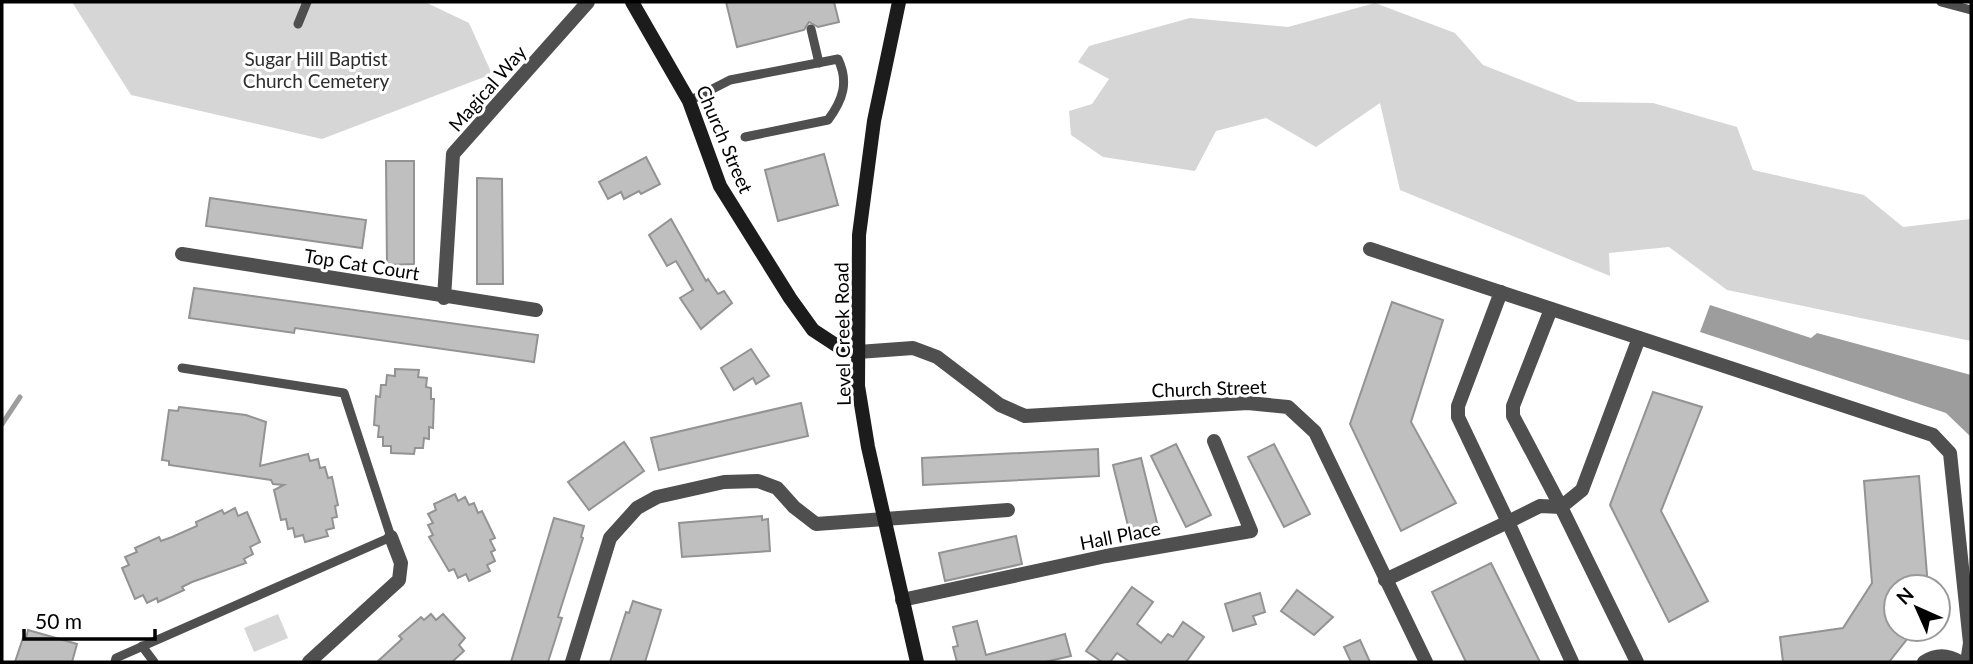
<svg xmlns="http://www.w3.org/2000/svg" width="1973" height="664" viewBox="0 0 1973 664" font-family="Lato,sans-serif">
	<rect width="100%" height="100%" fill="#fff"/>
	<!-- green -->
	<g fill="#d6d6d6">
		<path d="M72,2H425L469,23L492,74L322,139L131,95Z"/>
		<path d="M1375,3L1455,33L1483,65L1578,102L1653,103L1737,127L1753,170L1864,195L1903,227L1971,219V341L1727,290L1669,247L1609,253L1610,276L1400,190L1380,103L1316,147L1266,118L1216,131L1195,171L1103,157L1071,135L1069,111L1092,104L1109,79L1078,62L1089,46L1190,18L1288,27Z"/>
		<path d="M278,614L288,638L254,652L244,628Z"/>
	</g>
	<!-- water -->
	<path fill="#9d9d9d" d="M1710,305L1811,338L1817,333L1971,375V437L1946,413L1700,332Z"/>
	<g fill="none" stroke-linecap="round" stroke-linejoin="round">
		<!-- stream -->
		<path stroke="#9d9d9d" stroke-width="5" d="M2,424L20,397"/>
	</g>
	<!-- building -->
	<g fill="#bfbfbf" stroke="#939393" stroke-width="2">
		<path d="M726,2H834L839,22L818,27L809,22L804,30L737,47Z"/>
		<path d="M824,154L838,205L778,221L765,170Z"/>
		<path d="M646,157L660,184L641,194L639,191L624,199L621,192L608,199L599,182Z"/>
		<path d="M386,161H414V264L387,265Z"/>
		<path d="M477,178L502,179L503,284H477Z"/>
		<path d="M210,198L366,220L362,248L206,226Z"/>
		<path d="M671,219L706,281L708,279L718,294L724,291L732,303L701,329L680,298L693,290L676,261L667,266L649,235Z"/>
		<path d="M194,288L538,335L534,362L295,328L294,333L189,318Z"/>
		<path d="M1392,302L1443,320L1411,422L1456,503L1401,531L1350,424Z"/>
		<path d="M751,349L769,376L756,384L753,378L734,390L721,368Z"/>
		<path d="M395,369L419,370L418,377L427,378L426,387L431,388V399H434L433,428L429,427V439L424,438L423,448H415L414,454L391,453V446H383V437H378L379,426L374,425L376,396L380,397L381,385H386L387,375L395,376Z"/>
		<path d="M1653,392L1702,407L1661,511L1708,601L1669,622L1610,505Z"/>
		<path d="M801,403L808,436L659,470L651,438Z"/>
		<path d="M179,407L246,415L266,422L260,466L308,454L310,461L318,459L320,468L325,467L328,478L332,477L338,505L335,506L337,517L332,518L334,528L326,530L328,536L305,542L303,535L295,537L293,528L288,529L286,519L281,520L274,490L284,485L273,484L271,480L169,465V461L162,460L169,410L178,411Z"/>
		<path d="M624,442L644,471L589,510L568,482Z"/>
		<path d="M1176,444L1211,515L1186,527L1151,456Z"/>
		<path d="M1274,444L1310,514L1284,527L1248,457Z"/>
		<path d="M1098,449L1099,476L923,485L922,458Z"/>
		<path d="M1141,458L1160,535L1132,542L1113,465Z"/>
		<path d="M1919,476L1928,587H1896V629H1915L1889,662H1783L1780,637L1843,628L1872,583L1864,481Z"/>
		<path d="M455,494L458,501L465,497L469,505L474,503L478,513L482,511L495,538L490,540L495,550L491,552L495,561L487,565L490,571L469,581L466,574L458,578L454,569L449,571L429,537L433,535L428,525L433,523L428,514L436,510L434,504Z"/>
		<path d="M235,508L238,516L247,512L260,542L250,547L253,554L244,559L246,563L192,582L182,587L184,590L158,602L157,598L147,603L143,595L135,599L122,568L129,565L125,557L137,552L135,548L159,537L161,541L172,537L197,526L196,522L222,510L224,514Z"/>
		<path d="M762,516V520L768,519L770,551L682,557L679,523Z"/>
		<path d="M554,518L584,526L581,537L583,538L558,617L562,618L548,662H511Z"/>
		<path d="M1016,536L1022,564L945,581L939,553Z"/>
		<path d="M1491,563L1540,662H1466L1432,592Z"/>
		<path d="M1132,587L1153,602L1137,624L1161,643L1168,634L1173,637L1183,622L1204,637L1186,662H1130L1117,653L1110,662H1102L1086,651Z"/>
		<path d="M1297,590L1333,617L1314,635L1281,611Z"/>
		<path d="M1260,593L1265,612L1253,616L1256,624L1233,631L1225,604Z"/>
		<path d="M633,601L661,610L645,662H610L626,612L629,613Z"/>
		<path d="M431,614L436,620L443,614L465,638L459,645L464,651L452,662H377L402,639L399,636L421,617L424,620Z"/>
		<path d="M977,621L986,655L1065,634L1071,656L1045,662H957L953,647L958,646L953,627Z"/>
		<path d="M28,630L77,644L72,662H15L23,638H26Z"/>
		<path d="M1360,640L1370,662H1351L1344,647Z"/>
	</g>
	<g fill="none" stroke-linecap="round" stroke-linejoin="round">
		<!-- lane -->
		<g stroke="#4f4f4f" stroke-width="9">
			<path d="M1941,2L1971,10"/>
			<path d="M298,24L307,2"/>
			<path d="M811,29L819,63"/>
			<path d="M689,101L730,80L838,59C849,82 843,100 828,120L745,137"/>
			<path d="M142,646L154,662"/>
			<path d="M115,662L116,658L391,537L344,393L182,368"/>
		</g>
		<!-- street -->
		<g stroke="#4f4f4f" stroke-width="14">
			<path d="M1370,249L1933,435L1950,453L1970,643L1967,662"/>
			<path d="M182,254L536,310"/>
			<path d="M444,298L453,154L588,2"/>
			<path d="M1551,309L1513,406V416L1561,507L1540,506L1508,522L1572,662"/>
			<path d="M858,352L913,348L937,357L1000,405L1025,416L1248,403L1288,407L1315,432L1426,662"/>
			<path d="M1385,580L1508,522L1458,417V406L1501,292"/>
			<path d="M902,600L1106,556L1251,531L1214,441"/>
			<path d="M309,662L399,580L401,563L391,537"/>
			<path d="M572,662L610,538L637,508L657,497L724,482L758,481L777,488L794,507L816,524L1008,510"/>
			<path d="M1637,662L1561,507L1582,490L1639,338"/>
			<path d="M1924,662C1936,654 1947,654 1960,662"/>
		</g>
		<!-- secondary -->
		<g stroke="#1c1c1c" stroke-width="14">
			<path d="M632,2L689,101L720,186L790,298L813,330L842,349L858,352"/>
			<path d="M899,2L874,121L859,235L858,386L868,447L917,662"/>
		</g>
	</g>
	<g text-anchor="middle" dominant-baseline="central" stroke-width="6" stroke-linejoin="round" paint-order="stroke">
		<!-- park labels -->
		<g font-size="19" fill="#2d2d2d" stroke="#fff">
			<text x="316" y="58">Sugar Hill Baptist<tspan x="316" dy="22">Church Cemetery</tspan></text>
		</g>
		<!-- street labels -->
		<g font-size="19" fill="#000" stroke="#fff">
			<text transform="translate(487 88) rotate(-49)">Magical Way</text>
			<text transform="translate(725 139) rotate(67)">Church Street</text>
			<text transform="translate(362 264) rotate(9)">Top Cat Court</text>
			<text transform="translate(842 334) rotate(-91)">Level Creek Road</text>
			<text transform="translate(1209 388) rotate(-2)">Church Street</text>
			<text transform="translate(1120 535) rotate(-11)">Hall Place</text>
		</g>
	</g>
	<!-- border -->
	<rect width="1973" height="664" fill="none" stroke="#000000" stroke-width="7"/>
	<!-- north arrow -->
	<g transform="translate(1917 608) rotate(315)"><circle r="33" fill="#ffffff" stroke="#999999" stroke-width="2"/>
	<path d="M0-5L12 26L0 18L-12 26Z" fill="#000000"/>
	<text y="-10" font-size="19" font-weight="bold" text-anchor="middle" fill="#000000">N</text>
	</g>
	<!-- scale -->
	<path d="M24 629v10h131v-10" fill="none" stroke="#000000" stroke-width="3.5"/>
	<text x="35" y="629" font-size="21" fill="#000000" stroke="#ffffff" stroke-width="5" paint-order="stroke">50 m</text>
</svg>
